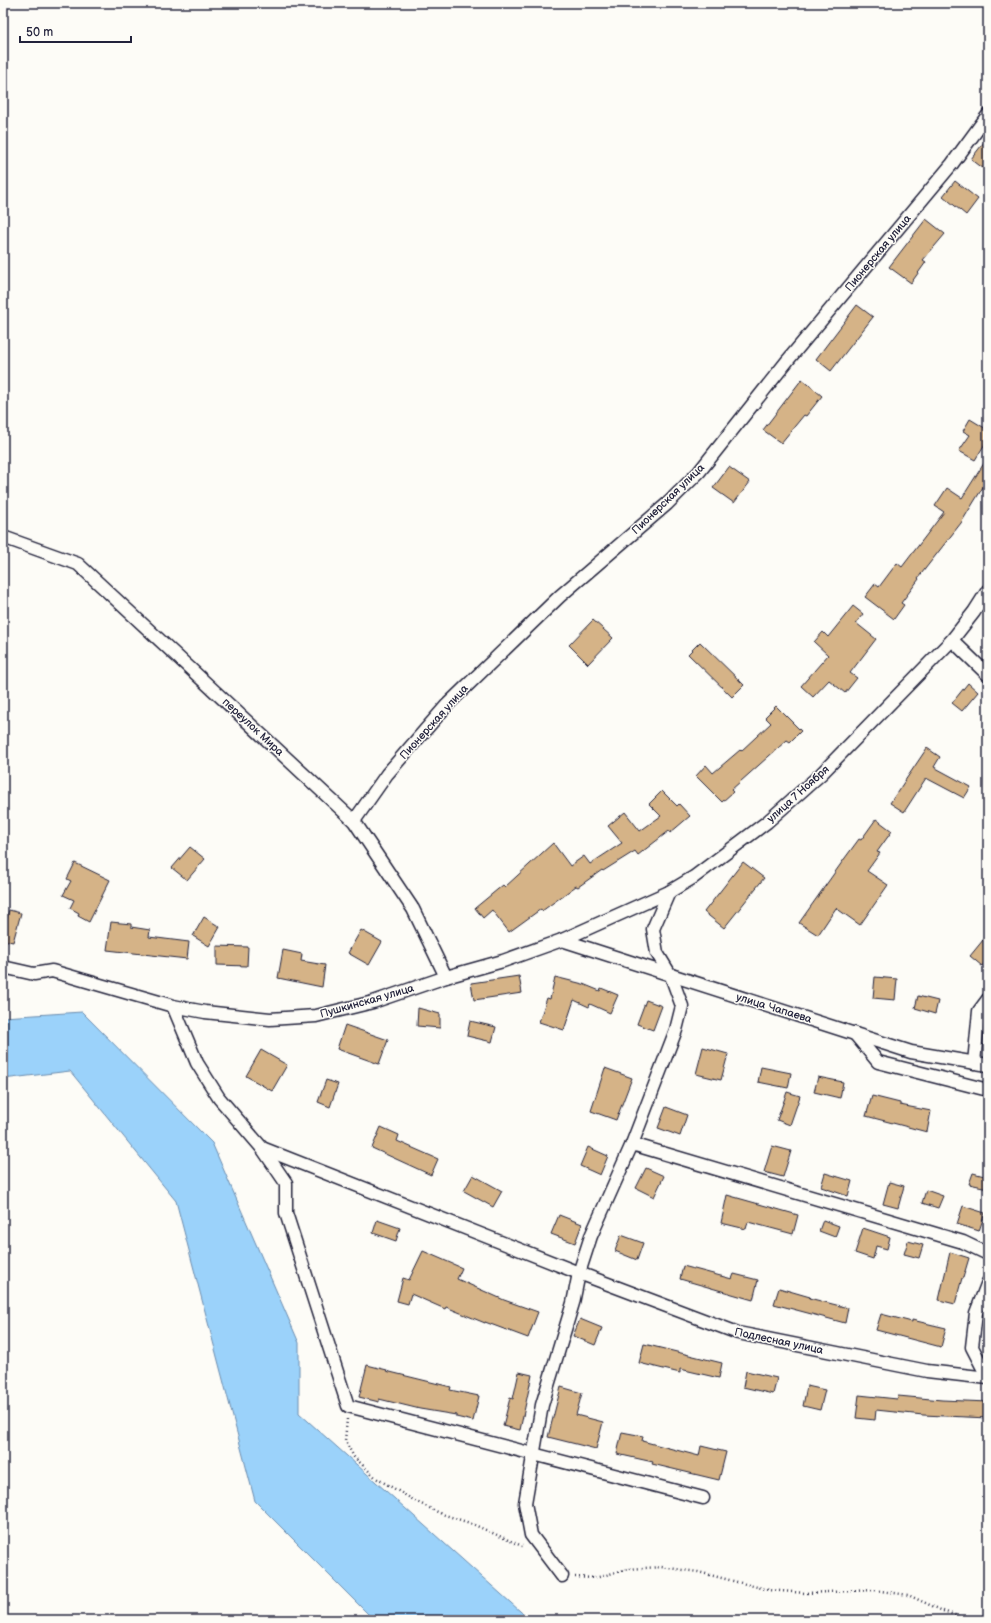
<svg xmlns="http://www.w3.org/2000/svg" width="991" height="1623" viewBox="0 0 991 1623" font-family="'Balsamiq Sans',sans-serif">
	<rect width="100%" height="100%" fill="#fdfcf7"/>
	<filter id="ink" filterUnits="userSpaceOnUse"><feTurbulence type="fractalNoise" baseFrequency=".025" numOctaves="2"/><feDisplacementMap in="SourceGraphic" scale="8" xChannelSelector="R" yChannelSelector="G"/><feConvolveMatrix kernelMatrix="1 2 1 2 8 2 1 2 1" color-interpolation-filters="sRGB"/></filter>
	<g filter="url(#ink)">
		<!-- water -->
		<path fill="#9bd2fa" stroke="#6b8cae" d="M82,1012L212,1143L299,1343V1413L530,1620H374L255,1501L176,1201L70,1071L3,1079V1017Z"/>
		<!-- building -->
		<g fill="#d5b387" stroke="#22223b">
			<path d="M988,137V172L971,159Z"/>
			<path d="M955,181L978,199L966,215L943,196Z"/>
			<path d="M926,219L945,234L923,260L926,262L911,283L889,267Z"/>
			<path d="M857,305L873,317L831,371L816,359Z"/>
			<path d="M802,379L822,396L806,416L804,415L781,443L763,430Z"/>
			<path d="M970,419L988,430V439L975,460L959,451L970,435L963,431Z"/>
			<path d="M988,457V479L961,523L918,578L919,579L901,603L904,605L894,619L865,597L875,584L879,587L897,563L902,567L944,512L935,506L947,488L962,498Z"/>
			<path d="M729,467L750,482L734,503L713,488Z"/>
			<path d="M853,606L863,614L856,623L876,639L850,673L857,678L845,693L829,680L813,697L801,686L828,655L814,642L823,632L828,637Z"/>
			<path d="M593,620L613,638L588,664L569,645Z"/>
			<path d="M700,642L744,685L732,697L688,654Z"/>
			<path d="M968,683L978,692L962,711L952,703Z"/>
			<path d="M776,706L801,731L790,742L787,740L731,790L733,792L722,802L696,776L706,765L713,773L740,750L741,751L771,723L765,717Z"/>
			<path d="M927,748L940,757L934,767L971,787L964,798L926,778L904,812L890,803Z"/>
			<path d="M662,791L677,806L679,804L690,816L670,833L669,831L638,855L635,851L603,871L602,870L578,887L576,886L542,911L541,909L509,932L492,910L483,918L475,908L503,885L505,887L553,843L570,866L584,856L590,864L622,843L608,826L625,812L640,831L661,816L649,804Z"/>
			<path d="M876,819L892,831L877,852L880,853L867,871L888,885L860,925L836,908L818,935L799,923L845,858L859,839L861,840Z"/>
			<path d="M190,847L205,859L187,880L172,868Z"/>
			<path d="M743,862L764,878L724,928L704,912Z"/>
			<path d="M75,863L110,880L89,922L78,916L79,913L70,908L74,900L63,895L71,881L67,879Z"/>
			<path d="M9,910L21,913L13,942L3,940V932Z"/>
			<path d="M204,917L220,927L209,946L193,936Z"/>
			<path d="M111,922L131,924V927L150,930L149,937L189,942L187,959L107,950Z"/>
			<path d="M361,930L382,942L369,965L348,953Z"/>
			<path d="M988,934V959L982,966L970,956Z"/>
			<path d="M217,946L248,947L247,966L217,965Z"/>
			<path d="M283,950L302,954L301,961L325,965L322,987L278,978Z"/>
			<path d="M519,976L522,993L474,1000L471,983Z"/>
			<path d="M555,977L583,984L600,991L601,988L618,995L610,1013L590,1004L589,1007L574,1000L564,1030L539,1022L547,998L550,999Z"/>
			<path d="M875,977L897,979L895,1000L873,998Z"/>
			<path d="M918,996L938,1001L935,1014L915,1008Z"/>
			<path d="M646,1000L662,1006L653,1030L637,1024Z"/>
			<path d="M418,1008L440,1014V1028L417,1026Z"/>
			<path d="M470,1021L496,1027L492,1042L467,1036Z"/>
			<path d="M345,1025L388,1040L379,1064L337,1049Z"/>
			<path d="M703,1047L728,1054L721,1080L696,1074Z"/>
			<path d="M261,1050L287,1065L272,1091L246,1076Z"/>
			<path d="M761,1067L791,1073L788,1088L758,1082Z"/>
			<path d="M605,1068L632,1078L616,1120L591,1111Z"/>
			<path d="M818,1077L843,1082L840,1098L814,1092Z"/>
			<path d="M326,1080L338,1084L330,1107L318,1102Z"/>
			<path d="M787,1092L800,1096L790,1125L777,1120Z"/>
			<path d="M872,1096L900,1103V1105L931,1111L927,1132L866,1116Z"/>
			<path d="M666,1107L687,1115L680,1136L658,1128Z"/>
			<path d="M381,1127L399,1135L397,1141L438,1159L431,1175L372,1148Z"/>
			<path d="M772,1146L791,1151L783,1177L764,1172Z"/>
			<path d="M588,1147L608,1156L600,1175L580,1166Z"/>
			<path d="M646,1168L664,1176L654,1197L636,1188Z"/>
			<path d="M825,1173L852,1181L848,1196L821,1187Z"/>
			<path d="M973,1173L988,1177V1188L969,1184Z"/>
			<path d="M473,1175L502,1191L493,1207L464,1191Z"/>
			<path d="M889,1182L904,1186L898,1208L883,1204Z"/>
			<path d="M926,1190L943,1196L938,1208L922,1203Z"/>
			<path d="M727,1195L798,1215L793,1234L748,1222L746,1229L721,1223Z"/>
			<path d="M963,1206L985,1213L979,1231L957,1224Z"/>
			<path d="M559,1215L582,1224L575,1243L551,1234Z"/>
			<path d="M377,1220L400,1228L396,1241L373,1233Z"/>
			<path d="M823,1220L839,1226L835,1237L819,1231Z"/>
			<path d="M863,1228L890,1237L887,1249L876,1246L873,1259L855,1253Z"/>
			<path d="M621,1235L643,1243L637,1260L615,1251Z"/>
			<path d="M908,1241L923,1245L919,1258L904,1254Z"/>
			<path d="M423,1251L462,1268L457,1279L504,1300L538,1312L528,1338L485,1322V1323L446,1307L445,1309L411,1294L408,1304L397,1301L403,1278L409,1280Z"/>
			<path d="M950,1252L969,1258L963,1278H962L955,1304L939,1300Z"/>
			<path d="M683,1266L732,1279L734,1274L758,1280L753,1300L680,1279Z"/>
			<path d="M779,1288L810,1297L809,1298L848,1308L845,1323L774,1304Z"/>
			<path d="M881,1314L912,1322V1320L946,1328L941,1347L876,1330Z"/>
			<path d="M580,1319L602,1328L595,1345L573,1336Z"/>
			<path d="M644,1344L722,1363L719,1378L680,1369V1373L639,1363Z"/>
			<path d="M367,1365L387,1370L386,1371L451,1387L450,1390L479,1396L473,1421L456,1417V1415L420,1409L379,1399V1402L359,1397Z"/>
			<path d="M746,1371L777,1378L773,1394L743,1387Z"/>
			<path d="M519,1372L532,1375L520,1430L503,1426L510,1398L513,1399Z"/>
			<path d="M807,1386L825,1390L820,1410L803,1406Z"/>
			<path d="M561,1387L582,1393L576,1415L603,1422L596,1449L548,1437Z"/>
			<path d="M859,1395L897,1399L898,1396L942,1400L988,1402V1418L923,1415L876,1410L875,1420L856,1418Z"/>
			<path d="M622,1432L643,1436L642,1441L699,1456L701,1446L726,1452L719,1480L652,1464L653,1462L617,1454Z"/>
		</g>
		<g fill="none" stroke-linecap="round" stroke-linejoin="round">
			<defs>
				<g id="minor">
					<path d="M3,537L78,564L354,821L413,909L446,977"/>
					<path d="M952,640L988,675"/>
					<path d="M354,821L387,774L447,705L560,596L667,504L699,472L788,360L952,164L988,115"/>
					<path d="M562,940L911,1052L988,1065"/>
					<path d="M3,967L34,974L52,971L173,1006L205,1012L270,1019L316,1016L373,1002L446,977L503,961L562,940L669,892L694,877L767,822L821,774L952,640L974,612L988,590"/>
					<path d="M173,1006L197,1063L219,1098L262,1148L286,1183V1213L348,1406L703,1498"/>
					<path d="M854,1033L878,1062L988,1090"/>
					<path d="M974,1063L979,1011L988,999"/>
					<path d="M632,1144L963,1242L988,1254"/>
					<path d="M262,1148L579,1273L738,1333L927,1371L988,1378"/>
					<path d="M988,1378L972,1347L976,1313L988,1282"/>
					<path d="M562,1576L531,1535L525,1503L542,1405L573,1303L579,1273L591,1236L632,1144L676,1030L682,1006L671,976L657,953L653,929L669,892"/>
				</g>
			</defs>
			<!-- minor casing -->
			<use href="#minor" stroke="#22223b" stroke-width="15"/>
			<!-- path -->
			<g stroke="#22223b" stroke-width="2.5" stroke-dasharray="1 3" stroke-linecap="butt">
				<path d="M347,1419L345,1441L354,1457L376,1478L417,1502L442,1514L470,1523L522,1546"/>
				<path d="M575,1577L595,1578L628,1569L661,1567L698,1572L769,1590L805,1593L874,1590L908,1595L943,1611L969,1620"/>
			</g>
			<!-- minor -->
			<use href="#minor" stroke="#fdfcf7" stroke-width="12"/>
		</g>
	</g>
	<g text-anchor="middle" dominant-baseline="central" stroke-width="3" stroke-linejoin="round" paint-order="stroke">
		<!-- street labels -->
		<g font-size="11" fill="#22223b" stroke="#fdfcf7">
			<text transform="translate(878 253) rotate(-50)">Пионерская улица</text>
			<text transform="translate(668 499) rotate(-44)">Пионерская улица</text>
			<text transform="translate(434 722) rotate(-48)">Пионерская улица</text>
			<text transform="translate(253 727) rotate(43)">переулок Мира</text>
			<text transform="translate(798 794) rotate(-42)">улица 7 Ноября</text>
			<text transform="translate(367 1001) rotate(-16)">Пушкинская улица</text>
			<text transform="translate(774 1008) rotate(17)">улица Чапаева</text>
			<text transform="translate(779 1341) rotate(12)">Подлесная улица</text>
		</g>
	</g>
	<!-- margin -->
	<rect width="991" height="1623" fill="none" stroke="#fdfcf7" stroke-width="16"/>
	<rect x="8" y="8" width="975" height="1607" fill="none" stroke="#22223b" stroke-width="1.5" filter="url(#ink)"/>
	<!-- scale -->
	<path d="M20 36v6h111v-6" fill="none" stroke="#22223b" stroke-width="2"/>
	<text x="26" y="36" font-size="12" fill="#22223b" stroke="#fdfcf7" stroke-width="3" paint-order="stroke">50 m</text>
</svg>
